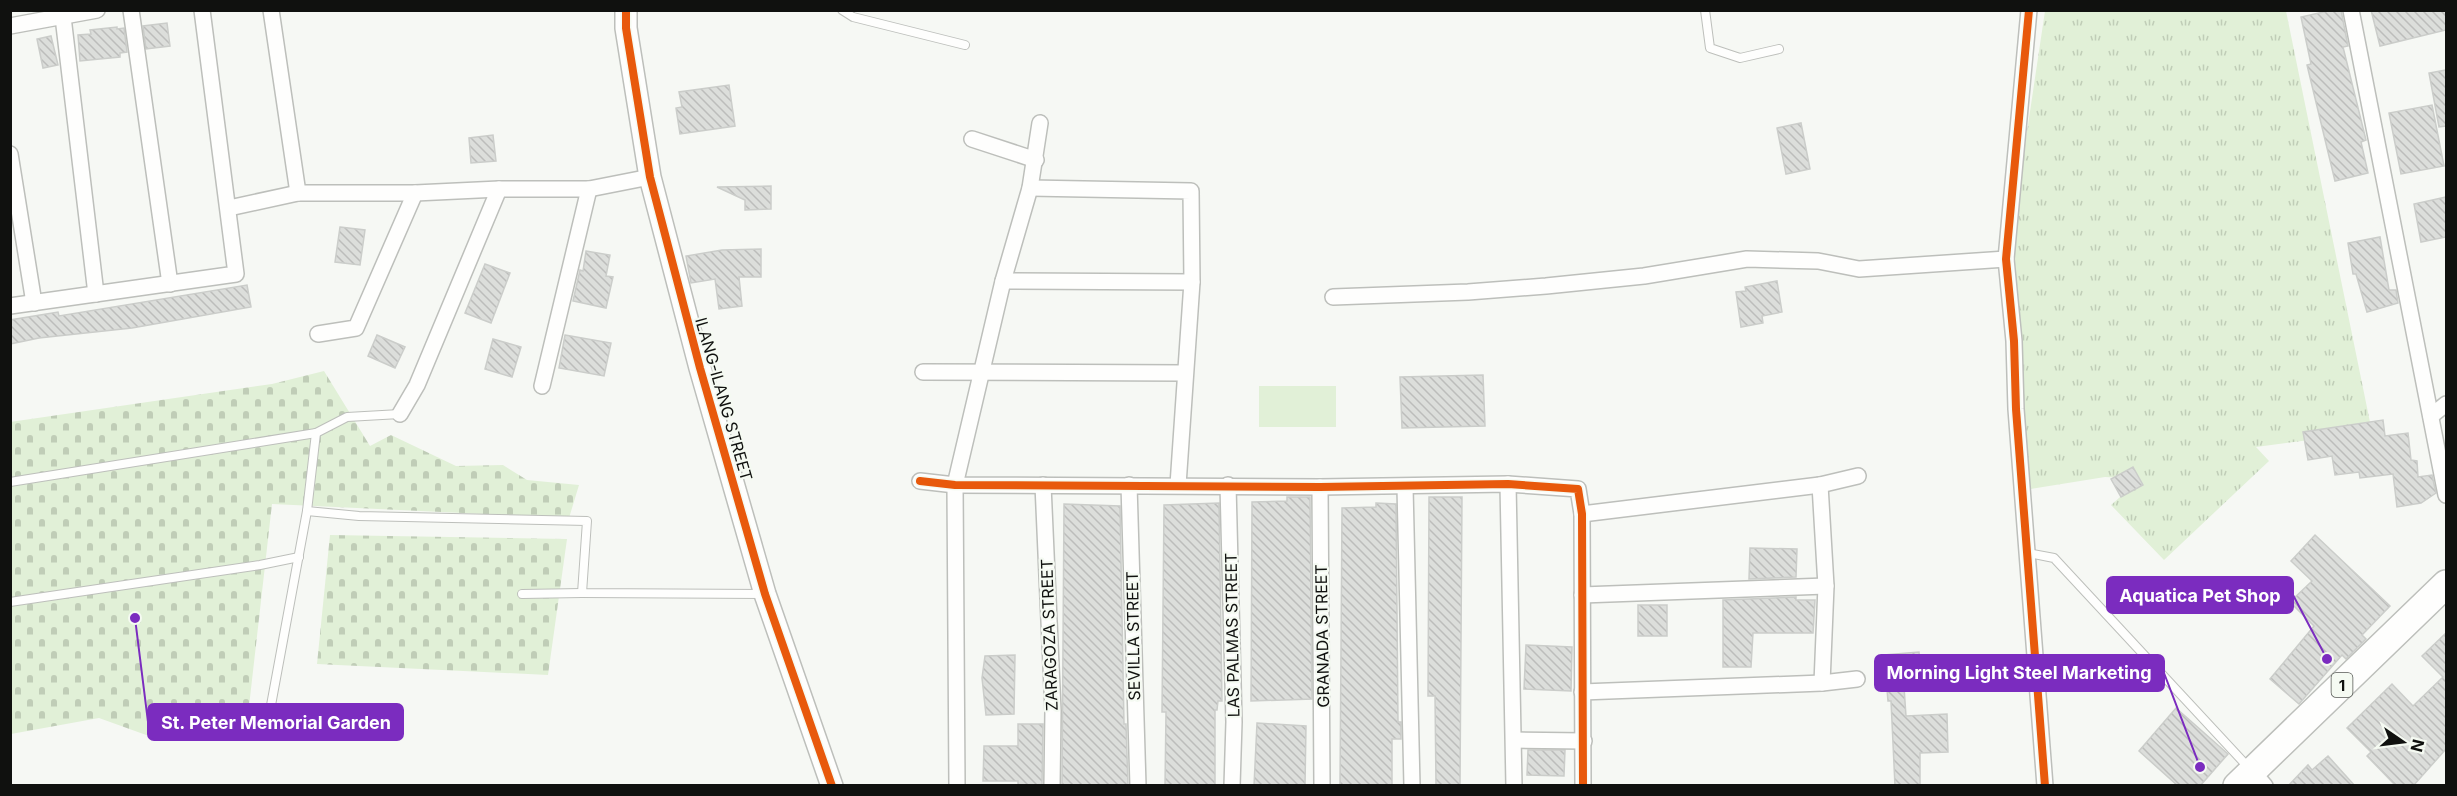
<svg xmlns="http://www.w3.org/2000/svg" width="2457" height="796" viewBox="0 0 2457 796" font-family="Inter,sans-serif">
	<defs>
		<pattern id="grass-tufts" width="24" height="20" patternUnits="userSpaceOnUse" patternTransform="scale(1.5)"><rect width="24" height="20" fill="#e1f0d7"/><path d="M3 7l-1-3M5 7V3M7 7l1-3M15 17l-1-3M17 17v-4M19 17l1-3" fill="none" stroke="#c0cdb7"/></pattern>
		<pattern id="cemetery-stones" width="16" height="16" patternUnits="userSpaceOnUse" patternTransform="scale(1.5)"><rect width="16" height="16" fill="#e1f0d7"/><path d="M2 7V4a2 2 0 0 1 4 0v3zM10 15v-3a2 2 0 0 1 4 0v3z" fill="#c0cdb7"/></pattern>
		<pattern id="building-back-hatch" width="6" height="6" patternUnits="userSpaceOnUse" patternTransform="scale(1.5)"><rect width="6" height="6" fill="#dcdedb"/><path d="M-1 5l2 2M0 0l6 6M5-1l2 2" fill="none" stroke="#bcbdbb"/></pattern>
	</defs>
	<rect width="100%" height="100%" fill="#f6f8f4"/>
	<!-- grass -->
	<path fill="url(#grass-tufts)" d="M2045,11H2286L2372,432L2256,447L2269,461L2164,560L2111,505L2128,490L2123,478L2105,477L2024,490L2009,252Z"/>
	<!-- cemetery -->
	<g fill="url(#cemetery-stones)">
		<path d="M324,371L370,446L391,435L456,466L503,465L527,480L579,485L569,518L272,504L247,724L223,741L160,740L99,718L11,734L10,422L272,384Z"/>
		<path d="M330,535L567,539L548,675L317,664Z"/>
	</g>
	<!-- pitch -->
	<rect fill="#e1f0d7" x="1259" y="386" width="77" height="41"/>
	<!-- building -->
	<g fill="url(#building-back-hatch)" stroke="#cbcdca" stroke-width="1.5">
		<path d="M2332,10H2341L2348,46L2343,47L2366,140L2361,142L2368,173L2335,181L2307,65L2311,64L2301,17Z"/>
		<path d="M2371,10H2446V30L2380,46Z"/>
		<path d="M167,23L170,46L146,49L143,26Z"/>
		<path d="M117,27V29L124,28L127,52L120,53V57L80,61L78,35L91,34L90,30Z"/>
		<path d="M51,36L58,65L43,68L37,39Z"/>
		<path d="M2446,70V126L2439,127L2429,73Z"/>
		<path d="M729,85L735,126L680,134L676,108L682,107L679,92Z"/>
		<path d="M2432,105L2444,166L2401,174L2389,113Z"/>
		<path d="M1801,123L1810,169L1786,174L1777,128Z"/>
		<path d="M493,135L496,161L471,163L469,138Z"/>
		<path d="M771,186V209L745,210V200L717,187Z"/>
		<path d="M2446,197V237L2421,242L2414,204Z"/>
		<path d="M340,227L365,230L360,265L335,262Z"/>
		<path d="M2380,237L2389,290H2396L2398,303L2367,312L2356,274H2353L2348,243Z"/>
		<path d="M761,249V277H739L742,306L719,309L715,279L691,283L686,256L722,250Z"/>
		<path d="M586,251L610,255L606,276L613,277L606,308L573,301L580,270L583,271Z"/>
		<path d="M485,264L510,273L491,323L465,313Z"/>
		<path d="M1777,281L1782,312L1762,316L1763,323L1741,327L1736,292L1746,291L1745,287Z"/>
		<path d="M247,285L251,307L132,328L39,338L10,344V320L58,312L59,316Z"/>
		<path d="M377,335L405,347L395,368L368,356Z"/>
		<path d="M565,335L611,343L604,376L559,368Z"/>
		<path d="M493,339L521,347L512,377L485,369Z"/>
		<path d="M1483,375L1485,426L1402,428L1400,377Z"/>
		<path d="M2383,420L2385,436L2408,433L2411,460L2417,461L2418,477L2432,475L2436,493L2421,503L2397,507L2393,474L2360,478L2359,472L2335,475L2332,456L2308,460L2303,432Z"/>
		<path d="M2133,467L2143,485L2121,497L2111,479Z"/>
		<path d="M1287,497H1310L1312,699L1251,701L1252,502L1287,501Z"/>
		<path d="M1429,497H1462L1460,786H1436L1435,696H1428Z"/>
		<path d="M1219,503L1222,701H1218L1217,710H1215V786H1165L1166,712H1162L1164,505Z"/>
		<path d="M1376,503L1396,504L1398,722H1401V739H1392V786H1340L1342,508L1376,507Z"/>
		<path d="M1064,504L1120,506L1124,724H1126L1128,786H1062Z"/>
		<path d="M2315,535L2390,606L2362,635L2366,639L2346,659L2342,655L2299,704L2270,679L2314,626L2290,602L2312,581L2291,561Z"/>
		<path d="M1750,548L1797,549L1796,577L1749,579Z"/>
		<path d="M1796,597V600H1815L1813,633H1753L1751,667H1723V600Z"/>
		<rect x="1638" y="605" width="29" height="31"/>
		<path d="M2446,633V749L2413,786H2396L2367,756L2371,752L2347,728L2392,684L2413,706L2443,677L2422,656Z"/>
		<path d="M1526,645L1572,647L1571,691L1524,689Z"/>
		<path d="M1919,652L1922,685L1904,687L1906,716L1947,714L1948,752L1920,753V786H1895L1891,701H1888L1884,655Z"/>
		<path d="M1015,655L1014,714L986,715L982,678L985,656Z"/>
		<path d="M2176,708L2228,754L2200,786H2178L2139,751Z"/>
		<path d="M1257,723L1306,726L1305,786H1254Z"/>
		<path d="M1018,724H1043L1042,786H1018V781H983L984,746H1018Z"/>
		<path d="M1528,750H1565L1564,776L1527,775Z"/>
		<path d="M2328,756L2355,786H2288L2308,765L2312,770Z"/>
	</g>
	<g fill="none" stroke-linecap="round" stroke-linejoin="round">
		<defs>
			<g id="lane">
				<path d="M842,10L853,17L965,45"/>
				<path d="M1705,10L1710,48L1740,58L1779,49"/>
				<path d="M10,482L316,433L347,417L400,414"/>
				<path d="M307,511L359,516L587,521L582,593L764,594"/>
				<path d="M2028,553L2054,558L2249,768"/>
				<path d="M522,594L582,593"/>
				<path d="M10,602L260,565L299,557"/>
				<path d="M269,716L307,511L316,433"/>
			</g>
			<g id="street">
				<path d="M131,10L170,284"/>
				<path d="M271,10L298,193"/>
				<path d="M2029,10L2006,259L2014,341L2016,409L2045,786"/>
				<path d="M2351,10L2446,495"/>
				<path d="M63,17L96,294"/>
				<path d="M10,26L97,10"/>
				<path d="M972,139L1036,160"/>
				<path d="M10,154L34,303"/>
				<path d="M1030,188L1191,191L1192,282L1178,485"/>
				<path d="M229,208L298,193H415L499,189H589L650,177"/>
				<path d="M1003,281L1192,282"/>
				<path d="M1333,297L1468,292L1546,286L1644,276L1747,259L1818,261L1859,269L2006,259"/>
				<path d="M10,306L236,274L202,10"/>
				<path d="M318,334L356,328L415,193"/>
				<path d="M923,372L1185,373"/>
				<path d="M542,386L589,189"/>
				<path d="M400,414L417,385L499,189"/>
				<path d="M2431,416L2446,404"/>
				<path d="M920,481L955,485L1320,487L1508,484L1578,489L1582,514L1583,786"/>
				<path d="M1508,484L1514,786"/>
				<path d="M1043,485L1053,711L1052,786"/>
				<path d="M1129,485L1138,786"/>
				<path d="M1228,485L1234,722L1232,786"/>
				<path d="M1820,485L1826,586L1822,683"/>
				<path d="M1320,487L1322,786"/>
				<path d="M1405,487L1412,786"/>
				<path d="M1582,514L1820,485L1858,476"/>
				<path d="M1582,595L1826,586"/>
				<path d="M1582,692L1822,683L1857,679"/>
				<path d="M1514,740L1584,741"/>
				<path d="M2252,771L2265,786"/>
				<path d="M957,786L955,485L1003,281L1030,188L1040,123"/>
			</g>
			<path id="secondary" d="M626,10V28L650,177L700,368L765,594L832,786"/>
			<path id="highway" d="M2237,786L2446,584"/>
		</defs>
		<!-- lane casing -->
		<use href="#lane" stroke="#bdbfbb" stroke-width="10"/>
		<!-- street casing -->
		<use href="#street" stroke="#bdbfbb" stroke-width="18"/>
		<!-- secondary casing -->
		<use href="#secondary" stroke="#bdbfbb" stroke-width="24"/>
		<!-- highway casing -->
		<use href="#highway" stroke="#bdbfbb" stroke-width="30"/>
		<!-- lane -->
		<use href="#lane" stroke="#fefefd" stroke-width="8"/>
		<!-- street -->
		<use href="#street" stroke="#fefefd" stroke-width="15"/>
		<!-- secondary -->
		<use href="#secondary" stroke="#fefefd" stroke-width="21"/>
		<!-- highway -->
		<use href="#highway" stroke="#fefefd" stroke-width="27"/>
		<defs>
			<g id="cycleway">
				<path d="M626,10V28L650,177L700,368L765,594L832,786"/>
				<path d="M2029,10L2006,259L2014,341L2016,409L2045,786"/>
				<path d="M920,481L955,485L1320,487L1508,484L1578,489L1582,514L1583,786"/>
			</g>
		</defs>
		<!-- cycleway casing -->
		<use href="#cycleway" stroke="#f5faf2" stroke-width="11"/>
		<!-- cycleway -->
		<use href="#cycleway" stroke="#e8590c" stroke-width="8"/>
	</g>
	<g text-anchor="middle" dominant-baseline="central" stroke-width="4.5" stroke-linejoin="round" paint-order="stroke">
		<!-- shield labels -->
		<rect fill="#f5faf2" stroke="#555753" stroke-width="1.5" x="2331.5" y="673" width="21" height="24" rx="4.5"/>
		<g font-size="15" font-weight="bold" fill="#10110f">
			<text x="2342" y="685">1</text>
		</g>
		<!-- street labels -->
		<g font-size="16" fill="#10110f" stroke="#f5faf2">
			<text transform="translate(724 399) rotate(74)">ILANG-ILANG STREET</text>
			<text transform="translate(1049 635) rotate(-92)">ZARAGOZA STREET</text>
			<text transform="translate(1232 635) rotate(-91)">LAS PALMAS STREET</text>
			<text transform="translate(1133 636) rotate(-91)">SEVILLA STREET</text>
			<text transform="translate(1322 636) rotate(-91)">GRANADA STREET</text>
		</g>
	</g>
	<!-- callouts -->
	<path fill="none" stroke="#7b2cbf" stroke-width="2" d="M2327 659L2293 595M2200 767L2164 673M135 618L148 722"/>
	<g fill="#7b2cbf" stroke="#f5faf2" stroke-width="2">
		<circle cx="2327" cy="659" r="6"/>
		<circle cx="2200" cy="767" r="6"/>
		<circle cx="135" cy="618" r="6"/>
	</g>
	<g fill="#7b2cbf" stroke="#7b2cbf" stroke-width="2">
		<rect x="2107" y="577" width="186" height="36" rx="6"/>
		<rect x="1875" y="655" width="289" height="36" rx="6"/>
		<rect x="148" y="704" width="255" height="36" rx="6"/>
	</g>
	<g font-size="18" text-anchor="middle" font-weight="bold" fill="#fff">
		<text x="2200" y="602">Aquatica Pet Shop</text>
		<text x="2019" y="679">Morning Light Steel Marketing</text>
		<text x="276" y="729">St. Peter Memorial Garden</text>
	</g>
	<!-- border -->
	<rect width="2457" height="796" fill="none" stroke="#10110f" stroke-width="24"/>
	<!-- north arrow -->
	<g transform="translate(2403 742) rotate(104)" stroke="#f5faf2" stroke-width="4.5" paint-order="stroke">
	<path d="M0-4.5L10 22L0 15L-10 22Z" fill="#10110f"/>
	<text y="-9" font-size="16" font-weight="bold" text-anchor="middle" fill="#10110f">N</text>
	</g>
</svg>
